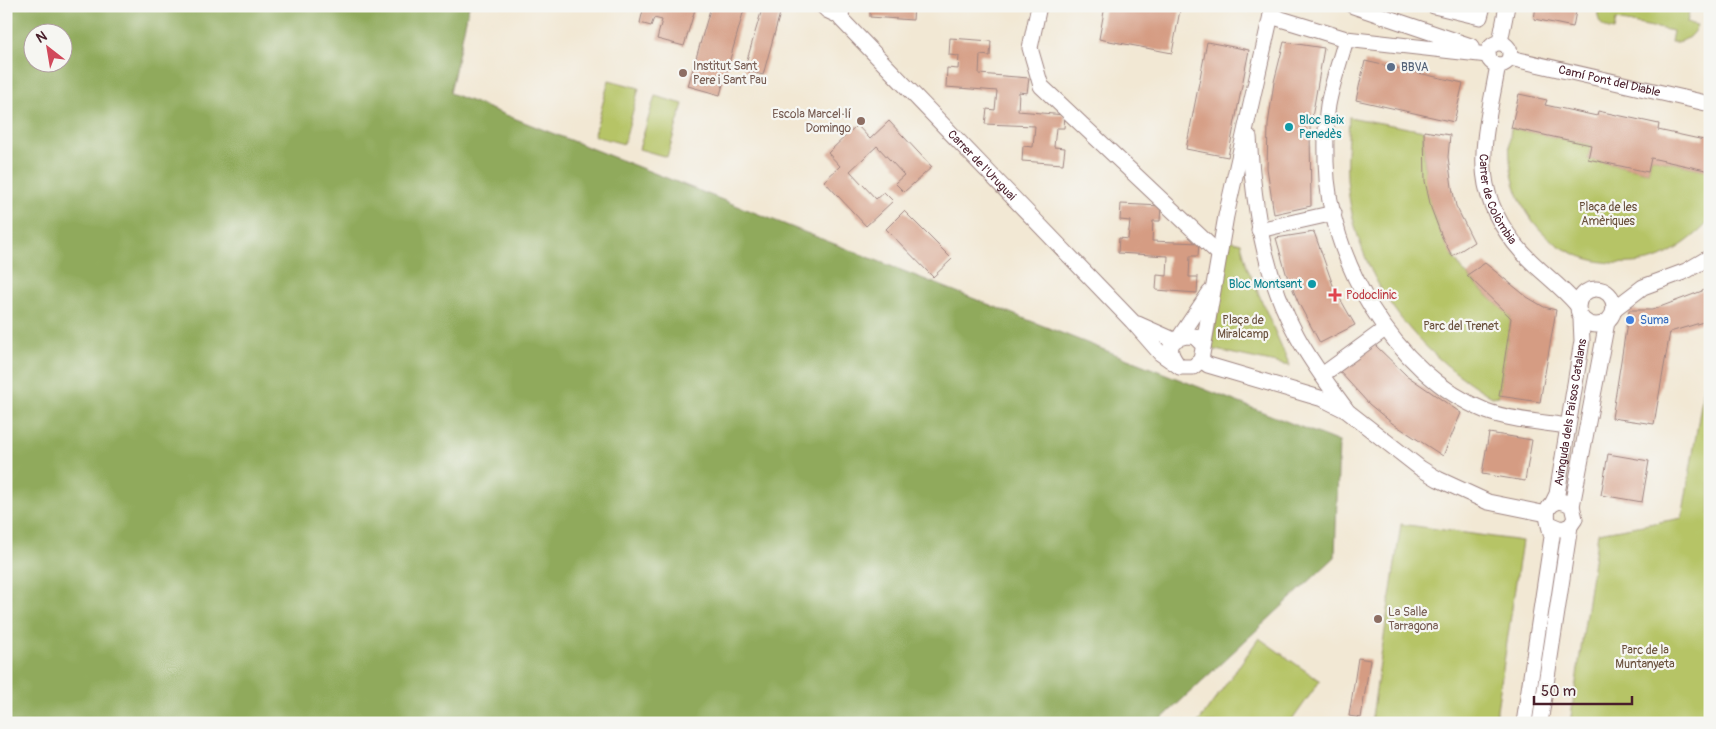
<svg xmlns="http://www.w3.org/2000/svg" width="1716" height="729" viewBox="0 0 1716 729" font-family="Pangolin,sans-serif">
	<rect width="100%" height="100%" fill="#f6f6f2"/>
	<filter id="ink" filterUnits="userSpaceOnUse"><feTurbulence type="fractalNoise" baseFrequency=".02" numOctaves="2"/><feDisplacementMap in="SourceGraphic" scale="10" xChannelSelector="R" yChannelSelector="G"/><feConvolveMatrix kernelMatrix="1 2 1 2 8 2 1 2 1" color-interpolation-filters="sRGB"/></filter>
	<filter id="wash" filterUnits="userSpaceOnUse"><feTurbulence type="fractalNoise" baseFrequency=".0096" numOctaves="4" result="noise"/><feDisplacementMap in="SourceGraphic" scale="20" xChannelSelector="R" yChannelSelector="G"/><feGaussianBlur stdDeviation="1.12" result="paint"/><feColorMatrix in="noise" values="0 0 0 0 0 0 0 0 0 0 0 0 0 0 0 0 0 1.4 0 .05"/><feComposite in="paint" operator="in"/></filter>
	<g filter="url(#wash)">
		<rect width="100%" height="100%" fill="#f2e8d4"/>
		<!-- green -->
		<g fill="#b6c466" stroke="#807248">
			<path d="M1599,6H1690L1687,23L1697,25C1693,37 1683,43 1671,42L1673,31L1616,20L1614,30C1601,29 1595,18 1599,6Z"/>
			<path d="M609,80L639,88L624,144L594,136Z"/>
			<path d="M655,96L683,104L667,157L639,149Z"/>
			<path d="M1349,117L1424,131C1422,183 1432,235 1467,275C1481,291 1497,303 1511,318L1499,396L1492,397C1414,350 1359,282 1348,189C1345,166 1348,141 1349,117Z"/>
			<path d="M1511,128L1591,145L1588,159L1648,172L1651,158L1710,171V221C1695,236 1680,248 1661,257C1646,263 1628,264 1612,263C1542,258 1501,196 1511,128Z"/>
			<path d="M1228,240L1241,243L1247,267L1290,366L1211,349Z"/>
			<path d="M1710,351V723H1570L1598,533L1682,518Z"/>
			<path d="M1401,524L1522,541L1495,723H1371Z"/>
			<path d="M1259,638L1320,681L1290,723H1198Z"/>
		</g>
		<!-- forest -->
		<path fill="#90aa5b" stroke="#6d6443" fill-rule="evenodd" d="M6,6H469L450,93L1339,442L1335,557L1157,723H6ZM32,32H62V62H32Z"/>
		<g id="blocks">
			<!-- building -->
			<g fill="#d59c83">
				<path d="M644,6H696L684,46L657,39L662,20L654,18L651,26L640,23Z"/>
				<path d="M711,6H745L720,95L688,86Z"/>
				<path d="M756,6H782L763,75L744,70L762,9Z"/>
				<path d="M870,6H914L913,20L870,17Z"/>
				<path d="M1105,6H1162L1180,10L1172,53L1099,39Z"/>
				<path d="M1536,6H1577L1573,27L1534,19Z"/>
				<path d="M950,38L991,41L990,56L980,55L979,74L1029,78L1027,93L1019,92L1018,111L1065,115L1064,128H1056L1054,147L1065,148L1063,164L1022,161L1023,146L1033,147L1035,126L985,124L987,109L995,110L997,91L946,87L947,68L958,69L959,56L949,55Z"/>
				<path d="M1207,42L1249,50L1228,157L1186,149Z"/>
				<path d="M1284,42L1324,48L1310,129L1311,206L1274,214L1267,168L1268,125L1274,82Z"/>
				<path d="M1365,61L1463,83L1454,122L1356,100Z"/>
				<path d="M1519,94L1547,100L1545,105L1597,116L1598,111L1659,124L1658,130L1704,140L1705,134L1710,135V171L1651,158L1648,172L1588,159L1591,145L1511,128Z"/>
				<path d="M889,121L932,167L904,192L895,183L904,175L877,146L850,171L876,199L884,192L893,201L866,226L824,181L840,166L828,153L857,125L870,139Z"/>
				<path d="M1424,131L1450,135L1448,157L1452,187L1456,206L1474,242L1452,256L1442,237L1431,208L1425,181Z"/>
				<path d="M1121,204L1161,206L1160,221H1153L1152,241L1199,243L1198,256H1190L1189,277H1198L1197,293L1156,290L1157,275L1167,276L1168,256L1118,253L1119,238L1128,239L1130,221L1120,220Z"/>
				<path d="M904,211L952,259L933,277L886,229Z"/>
				<path d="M1314,232L1334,288L1355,325L1320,343L1299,304L1286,273L1276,238Z"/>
				<path d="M1485,263L1527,297L1544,307L1556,310L1540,402L1499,396L1511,318L1467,275Z"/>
				<path d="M1710,288V320L1670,332L1654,424L1612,418L1629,310H1652Z"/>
				<path d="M1375,345L1406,375L1461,413L1443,456L1392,423L1369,404L1339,371Z"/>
				<path d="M1489,433L1532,440L1525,481L1482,474Z"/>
				<path d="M1608,454L1649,461L1642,502L1601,495Z"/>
				<path d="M1358,658L1370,660L1361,718L1349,716Z"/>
			</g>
		</g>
	</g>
	<g filter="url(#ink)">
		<use href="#blocks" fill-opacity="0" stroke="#9e8480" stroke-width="1"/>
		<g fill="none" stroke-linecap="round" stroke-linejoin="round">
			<defs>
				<path id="pedestrian" d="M820,6L826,12L841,19"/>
				<g id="minor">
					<path id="s1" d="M842,6L841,19L1132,321L1160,353L1180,367"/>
					<path d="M1039,6L1030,48L1041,86L1219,254"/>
					<path d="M1353,6L1471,46"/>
					<path d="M1434,6L1480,17L1483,6"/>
					<path d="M1271,16L1346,39L1488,55"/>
					<path d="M1346,39C1340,61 1332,83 1328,105C1325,123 1326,144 1326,162C1328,258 1394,374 1486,411C1510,420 1541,422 1567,426"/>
					<path d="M1500,42L1507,6"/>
					<circle cx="1499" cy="54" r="11"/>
					<path id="s2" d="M1510,58L1710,104"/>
					<path id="s3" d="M1498,65C1485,140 1465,188 1522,252C1539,271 1560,285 1577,305"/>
					<path d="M1249,137C1254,207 1263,274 1297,336C1311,362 1329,386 1346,409"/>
					<path d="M1259,230L1334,213"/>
					<circle cx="1596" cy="307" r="18"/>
					<path d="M1614,309L1643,287L1686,271L1710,257"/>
					<path d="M1138,324L1174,340"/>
					<path d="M1181,335L1210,292"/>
					<path d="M1203,345L1194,336C1170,335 1163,349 1180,367H1193L1201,360L1226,216L1273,6"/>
					<path d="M1201,360L1208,365L1323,399L1347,411L1420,468L1438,479L1488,502L1547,514"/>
					<path d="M1322,375L1385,329"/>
					<path id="s4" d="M1552,504L1557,494L1582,341L1581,319"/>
					<path d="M1572,506L1607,322"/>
					<path d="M1524,723L1552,537C1550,526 1540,507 1557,502C1563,500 1567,503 1572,506L1575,519L1570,526L1562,529L1550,524"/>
					<path d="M1540,723L1570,526"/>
				</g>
			</defs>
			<!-- pedestrian casing -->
			<use href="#pedestrian" stroke="#9e8480" stroke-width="13"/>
			<!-- minor casing -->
			<use href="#minor" stroke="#9e8480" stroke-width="17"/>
			<!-- pedestrian -->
			<use href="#pedestrian" stroke="#fff" stroke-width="11"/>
			<!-- minor -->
			<use href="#minor" stroke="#fff" stroke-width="15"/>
		</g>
	</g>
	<!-- markers -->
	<circle fill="#5c6f8a" stroke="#f6f6f2" stroke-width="2" cx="1391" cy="67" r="5"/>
	<g fill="#8d6e63" stroke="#f6f6f2" stroke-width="2">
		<circle cx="683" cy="73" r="5"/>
		<circle cx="861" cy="121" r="5"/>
		<circle cx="1378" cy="619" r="5"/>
	</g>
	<g fill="#0f9aa8" stroke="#f6f6f2" stroke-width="2">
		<circle cx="1289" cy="127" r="5"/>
		<circle cx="1312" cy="284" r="5"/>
	</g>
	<path fill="#e0444e" stroke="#f6f6f2" stroke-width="2" d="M1332.5 287.5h5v5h5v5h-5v5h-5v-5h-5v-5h5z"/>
	<circle fill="#3f7fe0" stroke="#f6f6f2" stroke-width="2" cx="1630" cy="320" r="5"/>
	<g text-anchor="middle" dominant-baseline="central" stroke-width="4.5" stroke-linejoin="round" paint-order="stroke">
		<!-- education labels -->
		<g font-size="12" fill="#785e54" stroke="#f6f6f2" text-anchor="start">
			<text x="693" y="66">Institut Sant<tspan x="693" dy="14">Pere i Sant Pau</tspan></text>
			<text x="851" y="114" text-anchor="end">Escola Marcel·lí<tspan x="851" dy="14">Domingo</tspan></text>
			<text x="1388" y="612">La Salle<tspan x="1388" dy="14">Tarragona</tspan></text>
		</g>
		<!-- service labels -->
		<g font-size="12" fill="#4e5e75" stroke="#f6f6f2" text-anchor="start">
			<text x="1401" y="67">BBVA</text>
		</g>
		<!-- street labels -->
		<g font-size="12" fill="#4a1f2b" stroke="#f6f6f2">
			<text stroke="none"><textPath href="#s2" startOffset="102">Camí Pont del Diable</textPath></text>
			<text stroke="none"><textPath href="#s1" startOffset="216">Carrer de l'Uruguai</textPath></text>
			<text stroke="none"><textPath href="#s3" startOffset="138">Carrer de Colòmbia</textPath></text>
			<text stroke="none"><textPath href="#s4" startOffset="94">Avinguda dels Països Catalans</textPath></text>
		</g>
		<!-- culture labels -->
		<g font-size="12" fill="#0d838f" stroke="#f6f6f2" text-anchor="start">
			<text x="1299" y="120">Bloc Baix<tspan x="1299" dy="14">Penedès</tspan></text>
			<text x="1302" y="284" text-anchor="end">Bloc Montsant</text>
		</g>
		<!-- park labels -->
		<g font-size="12" fill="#6a513d" stroke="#f6f6f2">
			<text x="1608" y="207">Plaça de les<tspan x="1608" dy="14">Amèriques</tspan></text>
			<text x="1243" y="320">Plaça de<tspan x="1243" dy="14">Miralcamp</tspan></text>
			<text x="1461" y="326">Parc del Trenet</text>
			<text x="1645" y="650">Parc de la<tspan x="1645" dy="14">Muntanyeta</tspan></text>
		</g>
		<!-- health labels -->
		<g font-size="12" fill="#be3a42" stroke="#f6f6f2" text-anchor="start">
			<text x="1346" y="295">Podoclinic</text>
		</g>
		<!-- shop labels -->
		<g font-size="12" fill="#366cbe" stroke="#f6f6f2" text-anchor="start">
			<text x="1640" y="320">Suma</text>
		</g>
	</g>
	<!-- margin -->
	<rect width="1716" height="729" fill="none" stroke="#f6f6f2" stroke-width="25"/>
	<!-- north arrow -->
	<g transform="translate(48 48) rotate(329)"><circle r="24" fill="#f6f6f2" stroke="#b1a0a2"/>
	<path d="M0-4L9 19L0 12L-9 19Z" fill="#d1495b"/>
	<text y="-8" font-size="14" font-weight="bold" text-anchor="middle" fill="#4a1f2b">N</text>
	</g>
	<!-- scale -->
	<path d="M1534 696v8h98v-8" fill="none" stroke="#4a1f2b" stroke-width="2.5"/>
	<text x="1541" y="696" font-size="15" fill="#4a1f2b" stroke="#f6f6f2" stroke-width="4" paint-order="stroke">50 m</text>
</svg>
